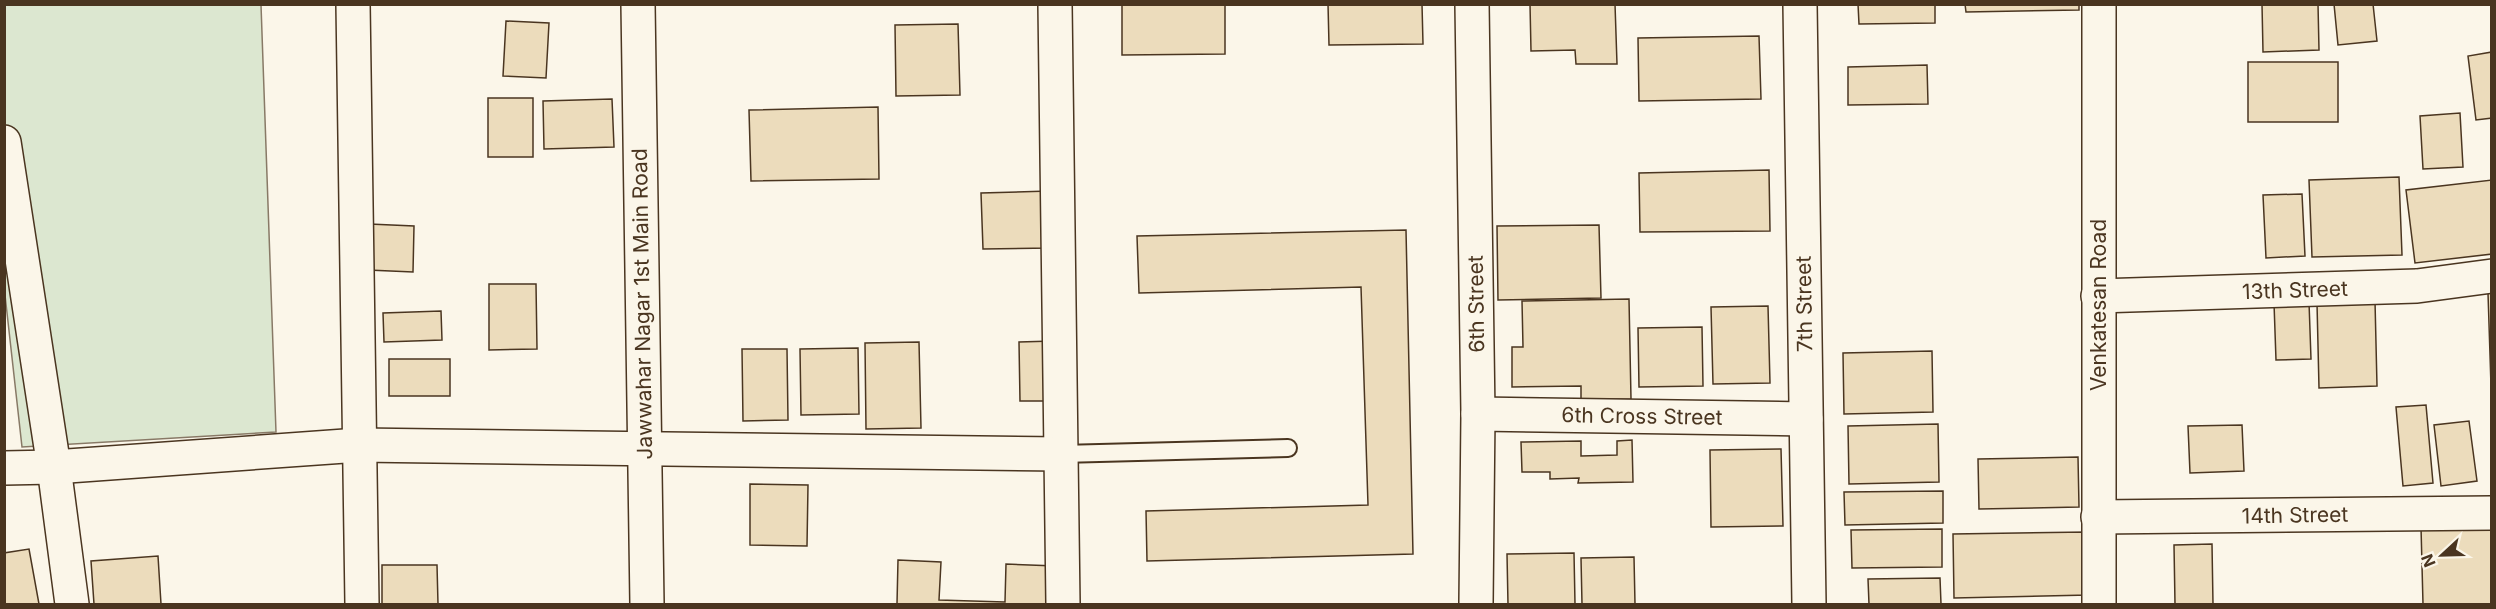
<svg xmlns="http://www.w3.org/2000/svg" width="2496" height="609" viewBox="0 0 2496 609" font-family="Inter,sans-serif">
	<rect width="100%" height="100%" fill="#fbf6e9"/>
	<!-- green -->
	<path fill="#dce7d0" stroke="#887966" stroke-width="1.5" d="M4,5H261L276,432L22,447L4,286Z"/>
	<!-- building -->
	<g fill="#ecdcbc" stroke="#4a3520" stroke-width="1.5">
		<path d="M1122,4H1225V54L1122,55Z"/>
		<path d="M1328,4H1422L1423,44L1329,45Z"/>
		<path d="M1530,4H1615L1617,64H1576L1575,50L1531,51Z"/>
		<path d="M1858,4H1935V23L1859,24Z"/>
		<path d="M1965,4H2079V10L1966,12Z"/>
		<path d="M2262,4H2318L2319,50L2263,52Z"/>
		<path d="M2334,4H2373L2377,41L2338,45Z"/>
		<path d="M506,21L549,23L546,78L503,76Z"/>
		<path d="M958,24L960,95L896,96L895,25Z"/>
		<path d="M1759,36L1761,99L1639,101L1638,38Z"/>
		<path d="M2492,52V118L2476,120L2468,56Z"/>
		<rect x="2248" y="62" width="90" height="60"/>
		<path d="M1927,65L1928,104L1848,105V67Z"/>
		<rect x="488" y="98" width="45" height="59"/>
		<path d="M612,99L614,147L544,149L543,101Z"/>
		<path d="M878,107L879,179L751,181L749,110Z"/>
		<path d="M2460,113L2463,167L2423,169L2420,116Z"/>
		<path d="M1769,170L1770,231L1640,232L1639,173Z"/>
		<path d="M2399,177L2402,255L2312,257L2309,180Z"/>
		<path d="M2492,180V254L2415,263L2406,190Z"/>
		<path d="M1049,191L1051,248L983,249L981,193Z"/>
		<path d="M2302,194L2305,256L2266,258L2263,195Z"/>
		<path d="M369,224L414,226L413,272L368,270Z"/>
		<path d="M1599,225L1601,298L1498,300L1497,226Z"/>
		<path d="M1406,230L1413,554L1147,561L1146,511L1368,505L1361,287L1139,293L1137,236Z"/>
		<path d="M489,284H536L537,349L489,350Z"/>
		<path d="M2488,293H2492V386H2491Z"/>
		<path d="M1629,299L1631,399L1581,400V386L1512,387V347H1523L1522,301Z"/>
		<path d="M2375,301L2377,386L2319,388L2317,303Z"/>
		<path d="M2309,302L2311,359L2276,360L2274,303Z"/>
		<path d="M1768,306L1770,383L1713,384L1711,307Z"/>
		<path d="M441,311L442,340L384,342L383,313Z"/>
		<path d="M1702,327L1703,386L1639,387L1638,328Z"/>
		<path d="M1053,341L1055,401H1020L1019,342Z"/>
		<path d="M919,342L921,428L866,429L865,343Z"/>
		<path d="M858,348L859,414L801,415L800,349Z"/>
		<path d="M742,349H787L788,420L743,421Z"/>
		<path d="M1932,351L1933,412L1844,414L1843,353Z"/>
		<rect x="389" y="359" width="61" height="37"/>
		<path d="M2426,405L2433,483L2403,486L2396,407Z"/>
		<path d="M2469,421L2477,481L2441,486L2434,425Z"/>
		<path d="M1938,424L1939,482L1849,484L1848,426Z"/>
		<path d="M2242,425L2244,471L2190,473L2188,426Z"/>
		<path d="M1632,440L1633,482L1578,483L1579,478L1550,479V472H1522L1521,442L1581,441V456L1617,455V441Z"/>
		<path d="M1781,449L1783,526L1711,527L1710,450Z"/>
		<path d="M2078,457L2079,507L1979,509L1978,459Z"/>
		<path d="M750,484L808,485L807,546L750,545Z"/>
		<path d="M1943,491V523L1845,525L1844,492Z"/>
		<path d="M2492,526V604H2423L2421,527Z"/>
		<path d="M1942,529V567L1852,568L1851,530Z"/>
		<path d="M2088,532L2089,595L1954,598L1953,534Z"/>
		<path d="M2212,544L2213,604H2175L2174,545Z"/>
		<path d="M29,549L39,604H4V553Z"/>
		<path d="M1574,553L1575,604H1508L1507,554Z"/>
		<path d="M158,556L161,604H94L91,561Z"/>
		<path d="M1634,557L1635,604H1582L1581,558Z"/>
		<path d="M898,560L941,562L939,600L1005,602L1006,564L1056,566L1054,604H897Z"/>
		<path d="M382,565H437L438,604H382Z"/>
		<path d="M1940,578L1941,604H1869L1868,579Z"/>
	</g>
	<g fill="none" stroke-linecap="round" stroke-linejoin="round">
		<defs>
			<path id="service" d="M1061,454L1288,448"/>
			<g id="minor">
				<path d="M353,4L362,604"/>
				<path d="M1055,4L1063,604"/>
				<path d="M1472,4L1478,414L1476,604"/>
				<path d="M1800,4L1809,604"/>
				<path d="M4,142L54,467L72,604"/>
				<path d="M2098,296L2417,286L2492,276"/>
				<path d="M1478,414L1806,419"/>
				<path d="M4,468L54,467L359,445L1061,454"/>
				<path d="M2098,517L2492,513"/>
			</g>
			<g id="tertiary">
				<path d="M638,4L647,604"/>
				<path d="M2099,4V604"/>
			</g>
		</defs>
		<!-- service casing -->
		<use href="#service" stroke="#4a3520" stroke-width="20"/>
		<!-- minor casing -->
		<use href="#minor" stroke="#4a3520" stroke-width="36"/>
		<!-- tertiary casing -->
		<use href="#tertiary" stroke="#4a3520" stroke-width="36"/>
		<!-- service -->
		<use href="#service" stroke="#fbf6e9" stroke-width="16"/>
		<!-- minor -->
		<use href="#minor" stroke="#fbf6e9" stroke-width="33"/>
		<!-- tertiary -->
		<use href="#tertiary" stroke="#fbf6e9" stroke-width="33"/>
	</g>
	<g text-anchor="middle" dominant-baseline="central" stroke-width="4.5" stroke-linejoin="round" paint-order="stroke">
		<!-- street labels -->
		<g font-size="21" fill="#4a3520" stroke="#fbf6e9">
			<text transform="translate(2295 290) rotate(-2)">13th Street</text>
			<text transform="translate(642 304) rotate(-91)">Jawwahar Nagar 1st Main Road</text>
			<text transform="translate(1476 304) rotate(-91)">6th Street</text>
			<text transform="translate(1804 304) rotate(-91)">7th Street</text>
			<text transform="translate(2098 305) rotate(-90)">Venkatesan Road</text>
			<text transform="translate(1642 416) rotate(1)">6th Cross Street</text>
			<text transform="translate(2295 515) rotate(-1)">14th Street</text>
		</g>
	</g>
	<!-- border -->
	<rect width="2496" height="609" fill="none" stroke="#4a3520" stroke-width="12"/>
	<!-- north arrow -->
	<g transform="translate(2442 555) rotate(248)" stroke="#fbf6e9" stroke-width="4.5" paint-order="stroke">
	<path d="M0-4.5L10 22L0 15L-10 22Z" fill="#4a3520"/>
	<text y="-9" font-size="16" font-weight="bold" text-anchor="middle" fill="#4a3520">N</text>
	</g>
</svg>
